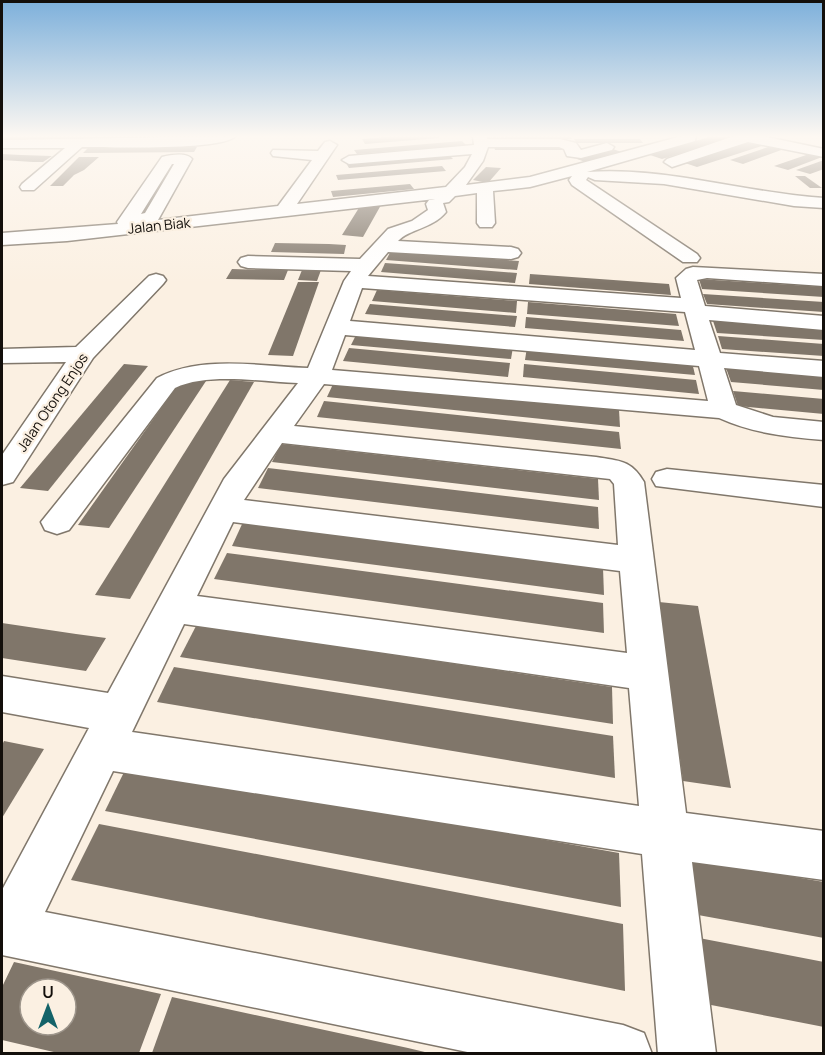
<svg xmlns="http://www.w3.org/2000/svg" width="825" height="1055" viewBox="0 0 825 1055" font-family="Manrope,sans-serif">
	<rect width="100%" height="100%" fill="#fbf0e2"/>
	<!-- building -->
	<g fill="#80766a" fill-rule="evenodd">
		<path d="M2,136H85L83,138L2,139Z"/>
		<path d="M400,136H439V138L365,144L362,139Z"/>
		<path d="M505,136H570L572,139H506Z"/>
		<path d="M712,136L731,138L662,159L650,155Z"/>
		<path d="M574,139H640L643,143H576Z"/>
		<path d="M462,141L466,145L357,154L354,150Z"/>
		<path d="M752,141L765,145L697,167L685,163Z"/>
		<path d="M494,146H562L564,150H495Z"/>
		<path d="M771,146L784,149L743,164L730,160Z"/>
		<path d="M197,147L194,152L83,153L88,148Z"/>
		<path d="M613,149L624,153L588,163L577,159Z"/>
		<path d="M2,154L21,155L52,156L43,162H33L2,160Z"/>
		<path d="M809,154L822,157L788,170L774,166Z"/>
		<path d="M449,155L453,159L349,168L346,163Z"/>
		<path d="M79,157H99L84,170L74,175L63,186H50Z"/>
		<path d="M824,160V169L810,174L796,170Z"/>
		<path d="M442,166L446,171L338,180L336,175Z"/>
		<path d="M486,167L501,168L488,183L473,180Z"/>
		<path d="M795,176H805L822,188H810Z"/>
		<path d="M410,184L414,189L333,197L331,191Z"/>
		<path d="M362,203L381,205L363,237L342,235Z"/>
		<path d="M275,243L329,244L346,245L344,254L271,252Z"/>
		<path d="M391,251L519,261L517,270L386,260Z"/>
		<path d="M385,263L441,267L517,273L515,283L381,272Z"/>
		<path d="M232,269L269,270H288L284,280L226,279Z"/>
		<path d="M302,270H321L317,281L298,280Z"/>
		<path d="M530,274L669,284L671,295L529,284Z"/>
		<path d="M699,279L824,287V297L702,289Z"/>
		<path d="M298,282H319L293,356L268,355Z"/>
		<path d="M377,290L517,301L516,313L372,301Z"/>
		<path d="M703,294L824,302V312L707,304Z"/>
		<path d="M528,302L676,314L679,326L527,314Z"/>
		<path d="M370,304L442,310L517,316L515,327L365,314Z"/>
		<path d="M526,317L681,330L684,341L525,328Z"/>
		<path d="M713,321L824,329V340L717,333Z"/>
		<path d="M357,333L513,347L511,359L351,345Z"/>
		<path d="M718,336L824,344V356L722,349Z"/>
		<path d="M527,347L692,362L695,375L525,360Z"/>
		<path d="M349,348L510,363L508,377L343,361Z"/>
		<path d="M124,364L148,366L48,491L20,488Z"/>
		<path d="M524,364L696,380L699,394L523,377Z"/>
		<path d="M726,368L824,377V390L731,382Z"/>
		<path d="M184,376L208,378L109,528L78,525Z"/>
		<path d="M230,380L254,382L130,599L95,595Z"/>
		<path d="M334,382L619,410L620,427L327,397Z"/>
		<path d="M733,391L824,399V414L738,406Z"/>
		<path d="M324,401L619,432L621,449L317,417Z"/>
		<path d="M281,444L598,479L599,500L272,462Z"/>
		<path d="M268,468L598,507L599,529L258,488Z"/>
		<path d="M243,522L603,568L604,595L232,546Z"/>
		<path d="M227,553L603,603L604,633L214,579Z"/>
		<path d="M659,602L698,606L731,788L683,781Z"/>
		<path d="M2,623L76,634L106,638L86,671L2,658Z"/>
		<path d="M196,626L612,687L613,724L180,657Z"/>
		<path d="M174,667L613,736L615,778L157,702Z"/>
		<path d="M4,741L44,749L2,818V745Z"/>
		<path d="M127,766L619,853L621,907L105,811Z"/>
		<path d="M99,824L623,924L625,991L71,880Z"/>
		<path d="M691,859L824,882V938L698,915Z"/>
		<path d="M699,938L824,962V1027L706,1004Z"/>
		<path d="M14,962L161,994L139,1053H58L2,1040V987ZM30,989H66V1025H30Z"/>
		<path d="M172,997L408,1048L429,1053H152Z"/>
	</g>
	<g fill="none" stroke-linecap="round" stroke-linejoin="round">
		<defs>
			<g id="minor">
				<path d="M236,136C221,151 108,147 82,147L34,190H22L20,187L22,184L65,148H2V140Z"/>
				<path d="M473,136H487V139H560L576,143L581,150L607,143L614,147L612,150L581,158L567,156L564,149L559,147H488L483,161L466,185L530,177L682,136H696L695,141L587,172C664,166 745,193 824,198V208L794,206L664,184L595,180L588,177L586,180L697,254L700,258L697,262H683L572,185L569,180L572,176L530,187L493,191L495,223L492,227H480L477,223V193L455,196L449,202L443,203L446,212C432,229 409,229 398,241L511,247L518,249L521,253L518,257L511,259L388,252L368,276L681,298L676,278L686,269L693,267L824,274L823,286L707,278L697,280L705,306L824,316V330L709,320L720,353L824,361V377L724,368L736,405L773,417L824,422V440C787,437 752,433 719,418L324,384L294,426L596,457C620,461 631,460 644,482L686,813L824,831V880L692,862L716,1054H658L642,854L113,771L45,912L623,1025L644,1033L652,1054H477L2,955V890L89,728L2,712V676L108,693L224,479L298,383C262,382 208,372 175,388L69,530L57,534L45,530L41,522L157,378C202,355 259,366 308,368L344,281L351,271L248,268L241,266L238,262L241,258L248,256L360,259L388,229L412,221L428,210L426,204L429,200L435,199L67,241L2,245V233L118,224L117,222L162,157C171,155 186,152 192,159L158,220L278,206L312,160L273,156L271,153L273,150L318,151L325,142L330,141L337,145L297,204L446,187L465,167L472,154L349,164L342,160L349,156L474,145ZM172,164H174L145,213L141,214ZM362,288L685,312L695,350L350,321ZM345,335L699,366L708,401L332,370ZM282,443L610,479L614,484L618,545L244,500ZM233,522L620,571L627,653L197,596ZM184,624L629,688L639,806L132,732Z"/>
				<path d="M734,136H762L824,149V157L748,142L672,167L664,162L667,159Z"/>
				<path d="M156,274L163,276L166,280L163,284L93,358L13,482L2,485V455L66,362L2,363V349L76,347L149,276Z"/>
				<path d="M667,469L824,485V507L656,486L652,479L656,472Z"/>
			</g>
		</defs>
		<!-- minor casing -->
		<use href="#minor" stroke="#80776b" stroke-width="3"/>
		<!-- minor -->
		<use href="#minor" fill="#fff" fill-rule="evenodd"/>
	</g>
	<!-- sky -->
	<linearGradient id="sky" x2="0" y2="1"><stop stop-color="#7db0db"/><stop offset="0.48" stop-color="#fdf8f2"/><stop offset="1" stop-color="#fdf8f2" stop-opacity="0"/></linearGradient>
	<rect width="825" height="284" fill="url(#sky)"/>
	<g text-anchor="middle" dominant-baseline="central" stroke-width="4.5" stroke-linejoin="round" paint-order="stroke">
		<!-- far-street labels -->
		<g font-size="14" fill="#130f0b" stroke="#fbf0e2">
			<text transform="translate(159 225) rotate(-6)">Jalan Biak</text>
			<text transform="translate(52 402) rotate(-56)">Jalan Otong Enjos</text>
		</g>
	</g>
	<!-- border -->
	<rect width="825" height="1055" fill="none" stroke="#130f0b" stroke-width="6"/>
	<!-- north arrow -->
	<g transform="translate(48 1007)"><circle r="28" fill="#fbf0e2" stroke="#9e968c" stroke-width="1.5"/>
	<path d="M0-4.5L10 22L0 15L-10 22Z" fill="#146369"/>
	<text y="-9" font-size="16" font-weight="bold" text-anchor="middle" fill="#130f0b">U</text>
	</g>
</svg>
